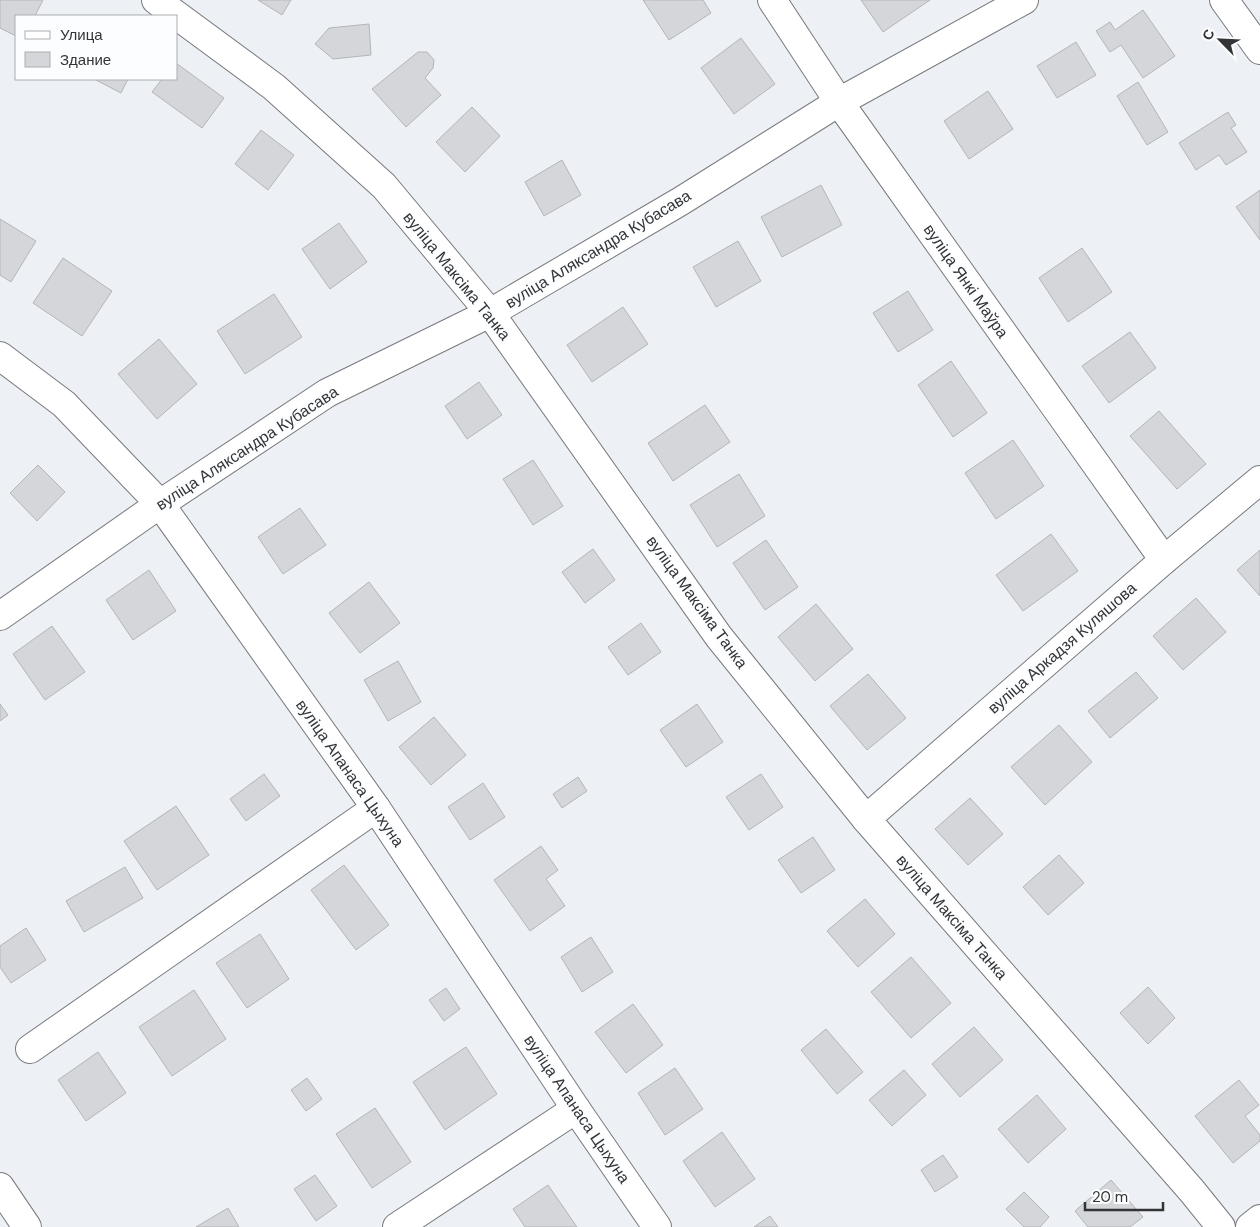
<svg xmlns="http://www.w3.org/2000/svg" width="1260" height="1227" viewBox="0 0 1260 1227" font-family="'DM Sans',sans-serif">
	<rect width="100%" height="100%" fill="#edf0f4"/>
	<!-- building -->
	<g fill="#d4d6da" stroke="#b3b5b9">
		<path d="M0,0H43L35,16H16V36L0,28Z"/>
		<path d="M258,0H291L282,15Z"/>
		<path d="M643,0H703L711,13L669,40Z"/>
		<path d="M861,0H930L883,32Z"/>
		<path d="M1143,10L1175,56L1143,78L1121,45L1110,52L1096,31L1110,22L1115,30Z"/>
		<path d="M369,24L371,55L333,59L315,44L329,28Z"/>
		<path d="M741,38L775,84L734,114L701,68Z"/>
		<path d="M1076,42L1096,75L1057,98L1037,66Z"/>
		<path d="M418,52H427L434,60L433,68L425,78L441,95L406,127L372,89Z"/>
		<path d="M176,63L224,98L202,128L152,92L162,79H176Z"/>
		<path d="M94,79H128L121,93Z"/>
		<path d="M1138,82L1168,132L1147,145L1117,96Z"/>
		<path d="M988,91L1013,129L969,159L944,121Z"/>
		<path d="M472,107L500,136L465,172L436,142Z"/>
		<path d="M1228,112L1236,125L1231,128L1247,152L1226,165L1219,155L1196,170L1179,143Z"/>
		<path d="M261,130L294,155L268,190L235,164Z"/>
		<path d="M562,160L581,195L544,216L525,182Z"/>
		<path d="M821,185L842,225L782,257L761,217Z"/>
		<path d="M1260,190V240L1236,207Z"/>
		<path d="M0,219L36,241L11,282L0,275Z"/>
		<path d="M339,223L367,262L330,289L302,249Z"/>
		<path d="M738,241L761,281L716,307L693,267Z"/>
		<path d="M1082,248L1112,292L1068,322L1039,278Z"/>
		<path d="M63,258L112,291L82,336L33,303Z"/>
		<path d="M908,291L933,330L898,352L873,313Z"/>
		<path d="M274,294L302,337L245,374L217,331Z"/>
		<path d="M623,307L648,344L592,382L567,345Z"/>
		<path d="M1130,332L1156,368L1109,403L1082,366Z"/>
		<path d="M159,339L197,384L157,419L118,374Z"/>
		<path d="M951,361L987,413L953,437L918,385Z"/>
		<path d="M479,382L502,415L467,439L445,406Z"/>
		<path d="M705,405L730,442L673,481L648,443Z"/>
		<path d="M1159,411L1206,464L1177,489L1130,436Z"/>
		<path d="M1013,440L1044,486L996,519L965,473Z"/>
		<path d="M533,460L563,506L533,525L503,479Z"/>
		<path d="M38,465L65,492L37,521L10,493Z"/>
		<path d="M739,474L765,516L717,547L690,505Z"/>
		<path d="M300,508L326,545L283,574L258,537Z"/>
		<path d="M1051,534L1078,571L1023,611L996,575Z"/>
		<path d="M766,540L798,587L765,610L733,563Z"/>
		<path d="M593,549L615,580L585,603L562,572Z"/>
		<path d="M1260,550V596L1237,570Z"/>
		<path d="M149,570L176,611L133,640L106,600Z"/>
		<path d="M369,582L400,623L360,653L329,613Z"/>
		<path d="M1196,598L1226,632L1183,670L1153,636Z"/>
		<path d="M816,604L853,649L815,681L778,637Z"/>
		<path d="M641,623L661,652L628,675L608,647Z"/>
		<path d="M52,626L85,672L45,700L13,654Z"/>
		<path d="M398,661L421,702L388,721L364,680Z"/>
		<path d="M1136,672L1158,698L1110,738L1088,711Z"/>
		<path d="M868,674L906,718L867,750L830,706Z"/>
		<path d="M0,704L8,715L0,721Z"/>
		<path d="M697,704L723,742L686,767L660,730Z"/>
		<path d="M434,717L466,755L431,785L399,747Z"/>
		<path d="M1059,725L1092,762L1045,805L1011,767Z"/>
		<path d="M264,774L280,796L246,821L230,799Z"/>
		<path d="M761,774L783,807L749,830L726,797Z"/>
		<path d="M578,777L587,791L562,808L553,794Z"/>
		<path d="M483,783L505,817L470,840L448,807Z"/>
		<path d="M970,798L1003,834L968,865L935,829Z"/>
		<path d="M176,806L209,855L157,890L124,841Z"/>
		<path d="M813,837L835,870L801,893L778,860Z"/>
		<path d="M541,846L558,870L546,879L565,906L530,931L494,880Z"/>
		<path d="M1059,855L1084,883L1048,915L1023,887Z"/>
		<path d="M344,865L389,925L356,950L311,890Z"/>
		<path d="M125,867L143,898L84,932L66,901Z"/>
		<path d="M865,899L895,934L858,967L827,931Z"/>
		<path d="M26,928L46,960L11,983L0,967V946Z"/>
		<path d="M260,934L289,979L247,1008L216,963Z"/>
		<path d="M591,937L613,972L582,992L561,957Z"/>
		<path d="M911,957L951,1003L911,1038L871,992Z"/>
		<path d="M1148,987L1175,1018L1148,1044L1120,1013Z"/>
		<path d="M446,988L460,1009L444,1021L429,1000Z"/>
		<path d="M194,990L226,1039L172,1076L139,1027Z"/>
		<path d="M633,1004L663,1045L626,1073L595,1032Z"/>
		<path d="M974,1027L1003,1060L960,1097L932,1064Z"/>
		<path d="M826,1029L863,1072L837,1094L801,1050Z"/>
		<path d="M466,1047L497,1094L445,1130L413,1082Z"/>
		<path d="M98,1052L126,1093L86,1121L58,1080Z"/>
		<path d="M675,1068L703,1109L665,1135L638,1093Z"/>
		<path d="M904,1070L926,1095L892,1126L869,1100Z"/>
		<path d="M307,1078L322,1099L306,1111L291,1090Z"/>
		<path d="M1239,1080L1259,1105L1245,1116L1260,1135V1141L1233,1163L1195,1116Z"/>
		<path d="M1037,1095L1066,1129L1028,1163L998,1129Z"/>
		<path d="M375,1108L411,1162L372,1188L336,1134Z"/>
		<path d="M722,1132L755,1179L715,1207L683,1161Z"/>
		<path d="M943,1155L958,1177L935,1192L921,1170Z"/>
		<path d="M315,1175L337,1206L316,1221L294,1189Z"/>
		<path d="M1111,1180L1143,1217L1130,1227H1088L1075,1211Z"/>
		<path d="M548,1185L577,1227H525L513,1209Z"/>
		<path d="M1024,1192L1049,1217L1040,1227H1024L1006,1209Z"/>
		<path d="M228,1208L239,1227H196Z"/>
		<path d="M770,1216L778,1227H754Z"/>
	</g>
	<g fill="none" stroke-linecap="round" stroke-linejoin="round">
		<defs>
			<g id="minor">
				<path d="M156,0L274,87L384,186L490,313L719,637L866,819L1192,1191L1221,1227"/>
				<path d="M772,0L839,102L1164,560"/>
				<path d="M1224,0L1260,50"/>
				<path d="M0,356L64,404L160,504L376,808L576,1109L657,1227"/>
				<path d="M0,616L160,504L327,393L490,313L681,201L839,102L1024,0"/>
				<path d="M866,819L1164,560L1260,480"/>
				<path d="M30,1049L376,808"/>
				<path d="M397,1227L576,1109"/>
				<path d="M1250,1227L1260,1219"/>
			</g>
			<path id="major" d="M0,1187L27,1227"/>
		</defs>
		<!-- minor casing -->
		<use href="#minor" stroke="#77797d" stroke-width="30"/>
		<!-- major casing -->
		<use href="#major" stroke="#77797d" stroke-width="30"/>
		<!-- minor -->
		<use href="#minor" stroke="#fff" stroke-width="28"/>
		<!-- major -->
		<use href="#major" stroke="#fff" stroke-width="28"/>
	</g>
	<g text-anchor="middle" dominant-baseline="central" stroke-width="5" stroke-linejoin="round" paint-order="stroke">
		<!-- street labels -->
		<g font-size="16" fill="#333436" stroke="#fcfdff">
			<text transform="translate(598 249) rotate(-31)">вуліца Аляксандра Кубасава</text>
			<text transform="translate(457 276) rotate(51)">вуліца Максіма Танка</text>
			<text transform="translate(966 281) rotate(55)">вуліца Янкі Маўра</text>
			<text transform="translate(247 448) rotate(-33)">вуліца Аляксандра Кубасава</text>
			<text transform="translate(697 602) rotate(54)">вуліца Максіма Танка</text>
			<text transform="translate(1062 648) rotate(-41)">вуліца Аркадзя Куляшова</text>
			<text transform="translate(350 773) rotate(55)">вуліца Апанаса Цыхуна</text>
			<text transform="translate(952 917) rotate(49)">вуліца Максіма Танка</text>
			<text transform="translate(577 1109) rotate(56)">вуліца Апанаса Цыхуна</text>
		</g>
	</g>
	<!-- legend -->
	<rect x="15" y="15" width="162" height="65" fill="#fcfdff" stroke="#acadaf"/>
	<rect x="25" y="31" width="25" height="8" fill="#ffffff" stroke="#acadaf"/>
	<text x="60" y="40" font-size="15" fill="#333436">Улица</text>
	<rect x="25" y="52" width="25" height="15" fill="#d4d6da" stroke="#acadaf"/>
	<text x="60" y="65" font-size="15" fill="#333436">Здание</text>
	<!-- north arrow -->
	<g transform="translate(1220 40) rotate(294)" stroke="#fcfdff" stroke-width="4" paint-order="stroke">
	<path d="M0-4L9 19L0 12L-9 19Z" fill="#333436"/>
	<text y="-8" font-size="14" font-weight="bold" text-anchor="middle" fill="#333436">С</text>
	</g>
	<!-- scale -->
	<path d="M1085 1202v8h78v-8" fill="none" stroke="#333436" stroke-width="2.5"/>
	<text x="1092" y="1202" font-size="15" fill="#333436" stroke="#fcfdff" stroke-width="4" paint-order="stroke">20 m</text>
</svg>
